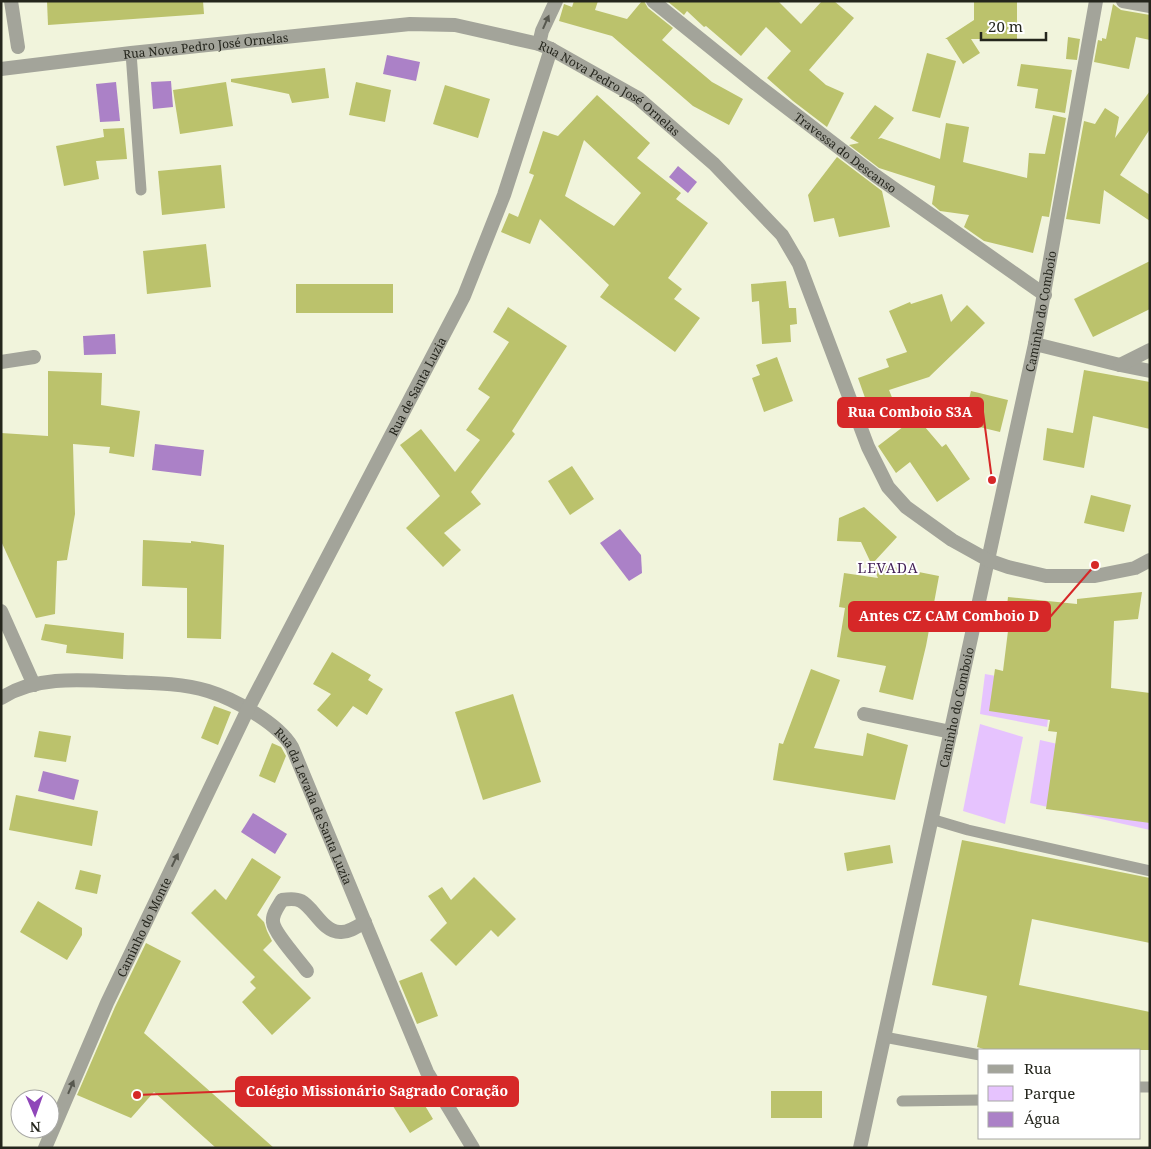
<svg xmlns="http://www.w3.org/2000/svg" width="1151" height="1149" viewBox="0 0 1151 1149" font-family="'Noto Serif',serif">
	<rect width="100%" height="100%" fill="#f1f4dc"/>
	<!-- green -->
	<g fill="#e6c3fe">
		<path d="M985,674L1052,686L1047,727L980,714Z"/>
		<path d="M980,724L1023,737L1005,824L963,811Z"/>
		<path d="M1040,740L1150,765V830L1030,803Z"/>
	</g>
	<!-- water -->
	<g fill="#ab81c7">
		<path d="M387,55L420,62L416,81L383,74Z"/>
		<path d="M171,81L173,107L153,109L151,82Z"/>
		<path d="M116,82L120,121L100,122L96,84Z"/>
		<path d="M678,166L697,182L688,193L669,177Z"/>
		<path d="M115,334L116,354L84,355L83,336Z"/>
		<path d="M155,444L204,450L201,476L152,470Z"/>
		<path d="M620,529L641,555L642,573L629,581L600,543Z"/>
		<path d="M43,771L79,780L74,800L38,791Z"/>
		<path d="M253,813L287,834L275,854L241,832Z"/>
	</g>
	<!-- building -->
	<g fill="#bbc26c" fill-rule="evenodd">
		<path d="M47,1H203L204,14L48,25Z"/>
		<path d="M574,1H598L595,10L627,19L642,1H644L648,8L673,28L662,40L712,82L743,99L729,125L693,106L612,36L559,21L564,4L572,7Z"/>
		<path d="M667,1H778L801,24L822,1H834L854,18L809,70L826,85L844,93L827,127L793,101L767,78L791,51L766,27L741,56L706,26L704,27L687,11L684,15Z"/>
		<path d="M974,1H1017V39H971L980,53L963,64L947,39H945L974,20Z"/>
		<path d="M1113,4L1121,10L1150,15V40L1136,37L1129,69L1094,62L1098,40L1102,41V38L1106,39Z"/>
		<path d="M1068,37L1080,39L1077,60L1066,59Z"/>
		<path d="M927,53L956,61L940,118L912,111Z"/>
		<path d="M1021,64L1072,70L1065,113L1035,108L1038,89L1017,86Z"/>
		<path d="M325,68L329,98L292,103L289,94L231,82V79Z"/>
		<path d="M226,82L233,126L180,134L173,90Z"/>
		<path d="M356,82L391,90L385,122L349,115Z"/>
		<path d="M445,85L490,99L478,138L433,124Z"/>
		<path d="M1150,91V129L1120,175L1150,195V221L1104,190L1100,224L1066,219L1084,121L1095,124L1105,108L1119,117L1115,138Z"/>
		<path d="M597,95L650,143L637,158L681,193L676,199L708,223L668,278L682,289L674,299L700,318L675,352L600,297L609,285L540,219L530,244L501,232L509,213L518,217L534,175L529,173L543,131L558,136ZM584,140L641,193L614,226L565,196Z"/>
		<path d="M875,105L894,118L878,139L881,138L940,159L946,123L969,127L963,162L1027,178L1029,153L1045,154L1053,115L1066,118L1049,217L1042,216L1033,253L984,241L964,227L969,215L940,211L932,204L935,186L879,168L849,145L859,143L850,138Z"/>
		<path d="M124,128L127,159L96,161L99,179L64,186L56,146L104,137L103,129Z"/>
		<path d="M837,157L882,191L890,227L839,237L834,218L814,222L808,195Z"/>
		<path d="M221,165L225,208L162,215L158,171Z"/>
		<path d="M206,244L211,287L147,294L143,251Z"/>
		<path d="M1150,261V309L1093,337L1074,299Z"/>
		<path d="M786,281L789,308H796L797,324L790,325L791,342L762,344L759,301L752,302L751,284Z"/>
		<rect x="296" y="284" width="97" height="29"/>
		<path d="M942,294L951,322L967,305L985,323L929,377L889,390L893,400L869,409L858,378L889,367L886,359L907,352L889,311L910,302L911,304Z"/>
		<path d="M508,307L567,346L512,431L515,434L471,492L481,504L444,533L461,550L443,567L406,528L440,496L400,445L421,429L455,472L480,440L466,430L490,397L478,389L509,342L493,332Z"/>
		<path d="M777,357L793,401L764,412L752,378L760,375L756,365Z"/>
		<path d="M1084,370L1150,382V429L1093,416L1084,468L1043,460L1047,428L1073,433Z"/>
		<path d="M48,371L102,373L101,405L140,411L134,457L109,453L110,447L73,444L75,514L67,560L57,561L55,614L36,618L1,541V433L48,436Z"/>
		<path d="M971,391L1008,400L1000,432L963,423Z"/>
		<path d="M912,420H919L942,447L946,444L970,479L937,502L910,462L896,473L878,446Z"/>
		<path d="M572,466L594,499L570,515L548,481Z"/>
		<path d="M1091,495L1131,505L1124,532L1084,523Z"/>
		<path d="M864,507L897,537L873,563L939,576L926,646L913,700L879,692L886,666L837,657L845,608L839,607L844,573L878,578L861,542L837,541L839,518Z"/>
		<path d="M143,540L191,543V541L224,545L221,639L187,638V588L142,586Z"/>
		<path d="M1142,592L1138,619L1114,621L1111,688L1150,693V823L1046,809L1057,732L1048,731L1050,720L989,711L995,669L1003,671L1008,631H1004L1008,597L1077,604V599Z"/>
		<path d="M45,624L124,633L123,659L66,653L67,645L41,640Z"/>
		<path d="M332,652L371,675L368,680L383,689L367,715L353,706L337,727L317,710L331,694L313,684Z"/>
		<path d="M811,669L840,680L814,748L863,756L867,733L908,745L895,800L773,780L779,743L783,744Z"/>
		<path d="M513,694L541,782L483,800L455,712Z"/>
		<path d="M214,706L231,712L218,745L201,738Z"/>
		<path d="M39,731L71,736L66,762L34,757Z"/>
		<path d="M272,743L281,747L286,756L275,783L259,776Z"/>
		<path d="M16,795L98,811L92,846L9,830Z"/>
		<path d="M962,840L1150,878V943L1032,919L1019,985L1150,1012V1050H987L977,1047L987,996L932,985Z"/>
		<path d="M890,845L893,863L847,871L844,853Z"/>
		<path d="M252,858L281,877L257,915L264,922L267,931L272,941L263,950L311,998L272,1035L242,1002L256,988L250,982L255,977L191,913L215,889L226,900Z"/>
		<path d="M80,870L101,875L97,894L75,889Z"/>
		<path d="M474,877L516,919L498,937L491,930L456,966L430,940L447,923L428,896L442,887L451,900Z"/>
		<path d="M38,901L82,928V935L67,960L20,932Z"/>
		<path d="M146,943L181,961L144,1033L274,1148H216L154,1092L131,1118L77,1095L115,1007Z"/>
		<path d="M422,972L438,1016L417,1024L399,981Z"/>
		<path d="M415,1089L433,1119L410,1133L391,1103Z"/>
		<rect x="771" y="1091" width="51" height="27"/>
	</g>
	<g fill="none" stroke-linecap="round" stroke-linejoin="round">
		<!-- service -->
		<g stroke="#a3a49a" stroke-width="11">
			<path d="M131,53L141,190"/>
			<path d="M931,819L968,830L1150,871"/>
			<path d="M884,1037L980,1055"/>
			<path d="M1140,1087H1150"/>
			<path d="M902,1101L980,1100"/>
		</g>
		<!-- minor -->
		<g stroke="#a3a49a" stroke-width="14">
			<path d="M11,1L18,47"/>
			<path id="s1" d="M653,1L756,84L876,176L1045,295"/>
			<path d="M1123,1L1150,6"/>
			<path d="M539,44L542,31L556,1"/>
			<path d="M1035,344L1120,365L1150,371"/>
			<path d="M1,362L34,357"/>
			<path d="M1120,365L1150,350"/>
			<path d="M1,611L34,685"/>
			<path id="s2" d="M1,698C37,675 84,680 124,682C152,683 181,683 208,691C234,699 278,723 292,747L427,1072L473,1148"/>
			<path d="M864,714L951,732"/>
			<path d="M307,971C299,960 274,933 273,922C272,914 278,907 282,900C288,899 295,898 301,901C314,908 323,932 340,932C348,933 358,926 365,922"/>
			<path id="s3" d="M45,1148L107,1003L248,709L464,296L504,195L551,49"/>
			<path id="s4" d="M860,1148L1035,344L1096,1"/>
		</g>
		<!-- tertiary -->
		<path stroke="#a3a49a" stroke-width="14" id="s5" d="M1,69L131,53L410,24L455,25L539,44L551,49L638,98L714,164L782,235L799,264L868,447L888,487L906,507L952,540L988,560L1008,567L1046,576H1095L1135,568L1150,560"/>
	</g>
	<!-- one-way arrows -->
	<defs><path id="oneway-solid" d="M-6-.8H1V-3.2L6.5 0L1 3.2V.8H-6Z" transform="scale(1.25)"/></defs>
	<g fill="#57584f">
		<use href="#oneway-solid" transform="translate(546 22) rotate(-66)"/>
		<use href="#oneway-solid" transform="translate(175 860) rotate(-64)"/>
		<use href="#oneway-solid" transform="translate(71 1087) rotate(-67)"/>
	</g>
	<g text-anchor="middle" dominant-baseline="central" stroke-width="4" stroke-linejoin="round" paint-order="stroke">
		<!-- street labels -->
		<g font-size="12" fill="#25261d" stroke="#fff">
			<text stroke="none"><textPath href="#s5" startOffset="206">Rua Nova Pedro José Ornelas</textPath></text>
			<text stroke="none"><textPath href="#s5" startOffset="626">Rua Nova Pedro José Ornelas</textPath></text>
			<text stroke="none"><textPath href="#s1" startOffset="245">Travessa do Descanso</textPath></text>
			<text stroke="none"><textPath href="#s4" startOffset="856">Caminho do Comboio</textPath></text>
			<text stroke="none"><textPath href="#s3" startOffset="848">Rua de Santa Luzia</textPath></text>
			<text stroke="none"><textPath href="#s4" startOffset="451">Caminho do Comboio</textPath></text>
			<text stroke="none"><textPath href="#s2" startOffset="376">Rua da Levada de Santa Luzia</textPath></text>
			<text stroke="none"><textPath href="#s3" startOffset="242">Caminho do Monte</textPath></text>
		</g>
		<!-- neighbourhood labels -->
		<g font-size="14" letter-spacing="1" fill="#421f56" stroke="#fff">
			<text x="888" y="567">LEVADA</text>
		</g>
	</g>
	<!-- callouts -->
	<path fill="none" stroke="#d62828" stroke-width="2" d="M992 480L983 412M1095 565L1050 617M137 1095L236 1091"/>
	<g fill="#d62828" stroke="#fff" stroke-width="2">
		<circle cx="992" cy="480" r="5"/>
		<circle cx="1095" cy="565" r="5"/>
		<circle cx="137" cy="1095" r="5"/>
	</g>
	<g fill="#d62828" stroke="#d62828" stroke-width="2">
		<rect x="838" y="398" width="145" height="29" rx="5"/>
		<rect x="849" y="602" width="201" height="29" rx="5"/>
		<rect x="236" y="1077" width="282" height="29" rx="5"/>
	</g>
	<g font-size="14" text-anchor="middle" font-weight="bold" fill="#fff">
		<text x="910" y="417">Rua Comboio S3A</text>
		<text x="949" y="621">Antes CZ CAM Comboio D</text>
		<text x="377" y="1096">Colégio Missionário Sagrado Coração</text>
	</g>
	<!-- border -->
	<rect width="1151" height="1149" fill="none" stroke="#25261d" stroke-width="5"/>
	<!-- legend -->
	<rect x="978" y="1049" width="162" height="90" fill="#ffffff" stroke="#a8a8a5"/>
	<rect x="988" y="1065" width="25" height="8" fill="#a3a49a" stroke="#a8a8a5"/>
	<text x="1024" y="1074" font-size="15" fill="#25261d">Rua</text>
	<rect x="988" y="1086" width="25" height="15" fill="#e6c3fe" stroke="#a8a8a5"/>
	<text x="1024" y="1099" font-size="15" fill="#25261d">Parque</text>
	<rect x="988" y="1112" width="25" height="15" fill="#ab81c7" stroke="#a8a8a5"/>
	<text x="1024" y="1124" font-size="15" fill="#25261d">Água</text>
	<!-- north arrow -->
	<g transform="translate(35 1114) rotate(178)"><circle r="24" fill="#ffffff" stroke="#a8a8a5"/>
	<path d="M0-4L9 19L0 12L-9 19Z" fill="#8f46b9"/>
	<text y="-8" font-size="14" font-weight="bold" text-anchor="middle" fill="#25261d">N</text>
	</g>
	<!-- scale -->
	<path d="M981 32v8h65v-8" fill="none" stroke="#25261d" stroke-width="2.5"/>
	<text x="988" y="32" font-size="15" fill="#25261d" stroke="#ffffff" stroke-width="4" paint-order="stroke">20 m</text>
</svg>
